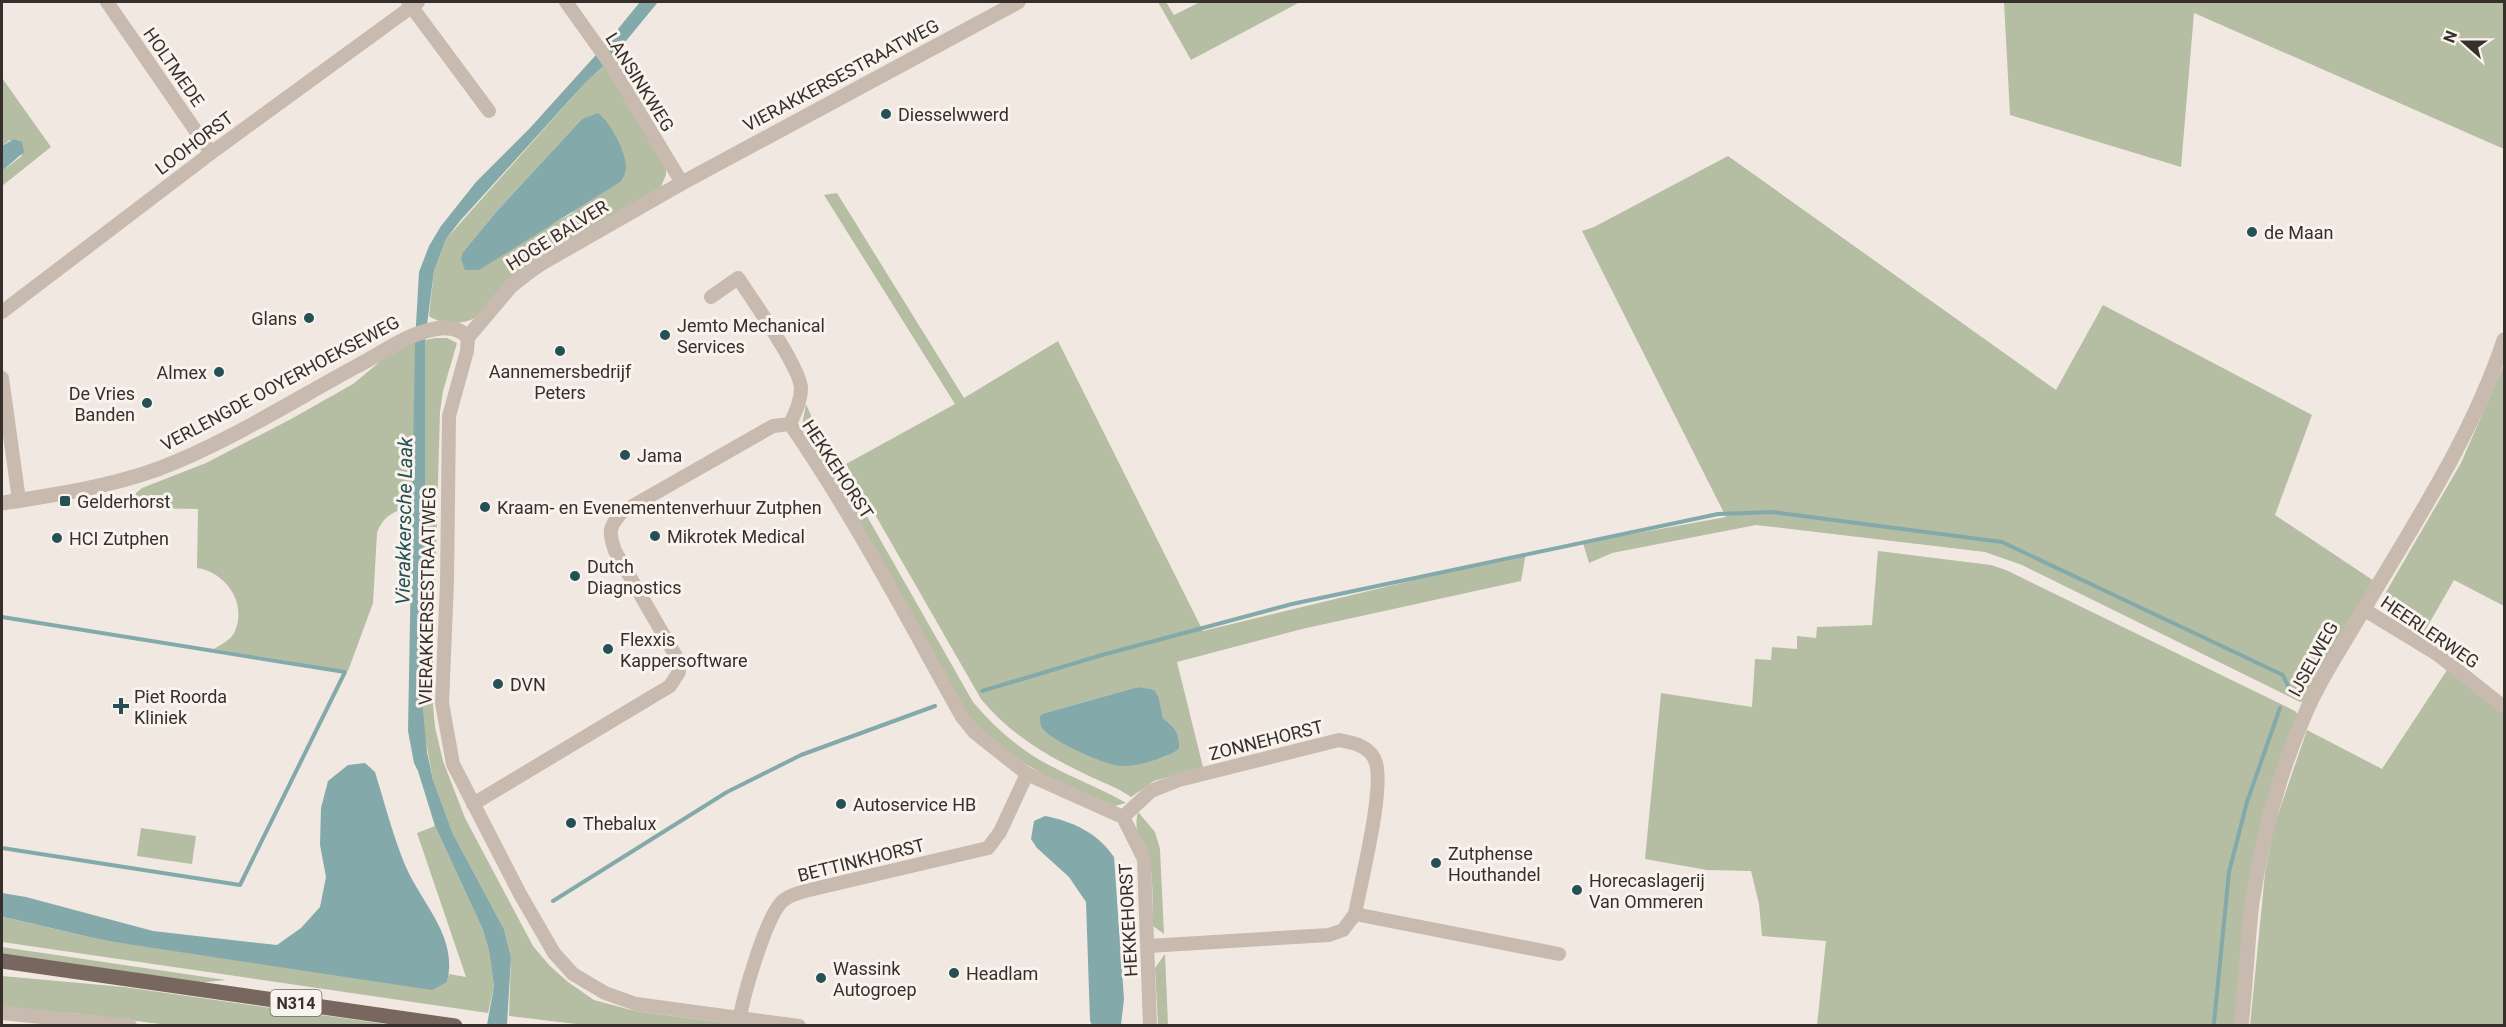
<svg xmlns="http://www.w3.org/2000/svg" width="2506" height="1027" viewBox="0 0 2506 1027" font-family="Roboto,sans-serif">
	<rect width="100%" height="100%" fill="#f1e9e1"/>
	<!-- green -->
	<g fill="#b5bea3" fill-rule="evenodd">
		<path d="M1158,2H1166L1174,15L1200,2H1300L1191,60Z"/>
		<path d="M2004,2H2504V149L2194,13L2181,167L2010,115Z"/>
		<path d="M612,58L666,168V175L659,191L475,318C461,325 442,325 429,316L434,271L446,239L586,82ZM603,117L615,136L624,157L571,214L532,235L463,252L497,211L582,119Z"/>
		<path d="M2,78L51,147L2,186V171L22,156L10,140L2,146Z"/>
		<path d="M1728,156L2056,390L2103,305L2312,415L2275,515L2374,581L2304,701L2300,702L2022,565L1985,552L1756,525L1612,553L1589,563L1583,543L1726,517L1582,231L1594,227Z"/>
		<path d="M837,193L964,398L1058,341L1203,631L1526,553L1521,581L1302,629L1177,662L1203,767L1154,781L1131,797C1117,787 1101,782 1085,774C1045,755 1010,734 981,699L846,464L955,404L824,195ZM1138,687L1159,698L1163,718C1175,728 1180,732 1179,749C1163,761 1140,763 1121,766L1045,713Z"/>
		<path d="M436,338H447L457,343L443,391L440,412L432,694L435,727L443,761L465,818L533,946L549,965L568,982L594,1000L635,1011L740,1025L593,1026L509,1016L511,957L504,929L453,834L433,780L424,731L420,681L425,503V340Z"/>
		<path d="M416,339L412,509C395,509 383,516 377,533L373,603L348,671L214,649C222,644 232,639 235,631C247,603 226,572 197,568L198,509L142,508L135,502L136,493L142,488L206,463L291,419L353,384L382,360Z"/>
		<path d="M2504,364V606L2454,580L2422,636L2388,612L2384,607L2382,599L2461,463Z"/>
		<path d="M806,404L816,427L973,702C994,727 1018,748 1047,764C1073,778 1100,788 1126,803L1111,807C1071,788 1008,761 978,728C972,721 967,713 961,706L806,434L802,425Z"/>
		<path d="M1878,551L1991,565L2006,570L2295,711L2298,715L2273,782L2235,1025H1817L1826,941L1762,936L1759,904L1751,871L1707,870L1645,859L1661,693L1752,707L1755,659L1771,660L1772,647L1797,649V636L1816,638L1817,627L1872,625Z"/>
		<path d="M2449,667L2504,710V1025L2250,1026L2265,873L2274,826L2307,730L2382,769Z"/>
		<path d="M1138,812L1155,832L1160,849L1164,934L1153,926C1153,903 1153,879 1149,856C1145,837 1132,836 1138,812Z"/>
		<path d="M435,826L483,930L489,951L494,986L488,1013L2,942V917C39,924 76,935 114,942L447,982L449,974L466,977L417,833Z"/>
		<path d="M141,828L196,836L192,864L137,856Z"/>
		<path d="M2,947L226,980L197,983L2,955Z"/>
		<path d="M1165,954L1168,1025H1158L1155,968Z"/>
		<path d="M2,976L124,987L392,1025L177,1026L71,1013L2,1009Z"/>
	</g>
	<!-- water -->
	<g fill="#84a9ab">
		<path d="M640,2H658L612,58L586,82L460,221L446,239L434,271L425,340V500L420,680L427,752L433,780L453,834L504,929L511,957L507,1025H487L494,986L489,951L483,930L435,826L418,771L414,763L408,731L415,342L419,272L429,246L441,226L476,182L530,128L604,46Z"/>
		<path d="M598,113C610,121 627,154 626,169C625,174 623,178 620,182L479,270H465L461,259L463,252L497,211L582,119Z"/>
		<path d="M14,139L22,142L24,152L2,171V146Z"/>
		<path d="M1138,687L1154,690L1159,698L1163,718C1175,728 1180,732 1179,749C1168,758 1135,767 1120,766C1105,765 1046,739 1041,726C1040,723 1040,719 1040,716L1045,713Z"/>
		<path d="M365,763L375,772C384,801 392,832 403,860C419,902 459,935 447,982L432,990L114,942C76,935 39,924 2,917V893L26,897L153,931L277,945L301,928L320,907L326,877L320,845L321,808L328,781L348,765Z"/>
		<path d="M1045,816C1072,821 1098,833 1114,857L1124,999L1121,1025H1092L1090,1021L1086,902L1069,877L1037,848L1031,839L1034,821Z"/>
	</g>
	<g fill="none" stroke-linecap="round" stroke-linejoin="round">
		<!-- stream -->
		<g stroke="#84a9ab" stroke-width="4">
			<path d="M2,617L345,672L240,885L2,848"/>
			<path d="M982,691L1102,655L1292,604L1718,514L1773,512L2002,542L2283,675L2288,686"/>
			<path d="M553,901L727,792L801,755L935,706"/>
			<path d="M2214,1023L2229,872L2247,802L2280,708"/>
		</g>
		<!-- minor -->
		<g stroke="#c8baae" stroke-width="14">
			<path d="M107,2L211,153"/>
			<path d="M408,2L489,111"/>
			<path d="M566,2L611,65L682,183"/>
			<path d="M711,297L738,278C752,299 800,367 801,388C801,401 795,413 790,424"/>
			<path d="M2,312L211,153L418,2"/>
			<path d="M468,337L467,351L449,416L447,582L442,703L453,764L520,894L554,953L573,974L605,993L636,1004L799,1026"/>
			<path d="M2,378L19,500"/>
			<path d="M2363,609L2437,654L2504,707"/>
			<path d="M473,804L670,686L679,672L677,658L615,551C608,531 609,527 622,512L773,426L790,424C854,517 907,619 962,717L974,732L1027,774L1123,817L1144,859L1150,1026"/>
			<path d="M1123,817L1151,791L1179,780L1339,740C1354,743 1371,746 1376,763C1384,792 1361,881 1355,914L1343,930L1329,935L1148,946"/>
			<path d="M1355,914L1559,954"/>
			<path d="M2,1013L130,1026"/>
			<path d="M740,1017C744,994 767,912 784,900C790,895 799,893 805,891L988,848L1000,832L1027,774"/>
		</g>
		<!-- tertiary -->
		<g stroke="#c8baae" stroke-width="15">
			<path d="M2,503C54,495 108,487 158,469C225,444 294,400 357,366C381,354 404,336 430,330C446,326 457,327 468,337L511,286L535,267L682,183L1018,2"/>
			<path d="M2241,1026C2246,985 2247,944 2252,903C2262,837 2279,773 2306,712C2319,681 2338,653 2355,624C2409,531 2470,442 2504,340"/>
		</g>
		<!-- primary -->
		<path stroke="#77675f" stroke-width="15" d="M2,961L455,1026"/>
	</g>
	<!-- markers -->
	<g fill="#265154" stroke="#f9f3ed" stroke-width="2">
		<circle cx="886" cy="114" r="6"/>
		<circle cx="2252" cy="232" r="6"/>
		<circle cx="309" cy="318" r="6"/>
		<circle cx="665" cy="335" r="6"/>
		<circle cx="560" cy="351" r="6"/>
		<circle cx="219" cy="372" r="6"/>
		<circle cx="147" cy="403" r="6"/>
		<circle cx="625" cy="455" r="6"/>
		<rect x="59" y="495" width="12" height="12" rx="3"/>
		<circle cx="485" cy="507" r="6"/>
		<circle cx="655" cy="536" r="6"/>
		<circle cx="57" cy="538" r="6"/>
		<circle cx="575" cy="576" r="6"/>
		<circle cx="608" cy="649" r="6"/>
		<circle cx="498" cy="684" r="6"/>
		<path d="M118 697h6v6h6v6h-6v6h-6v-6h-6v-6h6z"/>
		<circle cx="841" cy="804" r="6"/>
		<circle cx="571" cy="823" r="6"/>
		<circle cx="1436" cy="863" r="6"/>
		<circle cx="1577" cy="890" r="6"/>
		<circle cx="954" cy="973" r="6"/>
		<circle cx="821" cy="978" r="6"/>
	</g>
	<g text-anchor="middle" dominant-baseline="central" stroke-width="6" stroke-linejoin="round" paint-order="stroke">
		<!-- shield labels -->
		<rect fill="#f9f3ed" stroke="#716a66" stroke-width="1.5" x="270.5" y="990" width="51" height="26" rx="4.5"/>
		<g font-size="16" font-weight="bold" fill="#372f2c">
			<text x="296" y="1003">N314</text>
		</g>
		<!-- street labels -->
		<g font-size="18" fill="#372f2c" stroke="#f9f3ed">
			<text transform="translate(174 67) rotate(55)">HOLTMEDE</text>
			<text transform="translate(841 75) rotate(-28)">VIERAKKERSESTRAATWEG</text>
			<text transform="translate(640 82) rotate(58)">LANSINKWEG</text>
			<text transform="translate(194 143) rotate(-37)">LOOHORST</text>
			<text transform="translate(557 235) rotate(-32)">HOGE BALVER</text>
			<text transform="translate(280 383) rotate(-28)">VERLENGDE OOYERHOEKSEWEG</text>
			<text transform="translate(838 469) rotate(57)">HEKKEHORST</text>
			<text transform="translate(427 596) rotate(-89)">VIERAKKERSESTRAATWEG</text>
			<text transform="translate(2430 632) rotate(34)">HEERLERWEG</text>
			<text transform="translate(2313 659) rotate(-61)">IJSELWEG</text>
			<text transform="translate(1266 740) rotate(-14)">ZONNEHORST</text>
			<text transform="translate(861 860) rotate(-14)">BETTINKHORST</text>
			<text transform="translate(1128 920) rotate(-93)">HEKKEHORST</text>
		</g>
		<!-- poi labels -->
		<g font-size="18" fill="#372f2c" stroke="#f9f3ed" text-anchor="start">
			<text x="898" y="114">Diesselwwerd</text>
			<text x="2264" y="232">de Maan</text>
			<text x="297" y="318" text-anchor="end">Glans</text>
			<text x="677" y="325">Jemto Mechanical<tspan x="677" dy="21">Services</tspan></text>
			<text x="560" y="371" text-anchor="middle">Aannemersbedrijf<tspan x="560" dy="21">Peters</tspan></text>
			<text x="207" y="372" text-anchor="end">Almex</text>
			<text x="135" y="393" text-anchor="end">De Vries<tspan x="135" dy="21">Banden</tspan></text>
			<text x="637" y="455">Jama</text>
			<text x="77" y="501">Gelderhorst</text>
			<text x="497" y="507">Kraam- en Evenementenverhuur Zutphen</text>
			<text x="667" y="536">Mikrotek Medical</text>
			<text x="69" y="538">HCI Zutphen</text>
			<text x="587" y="566">Dutch<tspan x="587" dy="21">Diagnostics</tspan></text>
			<text x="620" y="639">Flexxis<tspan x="620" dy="21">Kappersoftware</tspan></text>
			<text x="510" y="684">DVN</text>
			<text x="134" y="696">Piet Roorda<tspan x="134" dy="21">Kliniek</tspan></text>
			<text x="853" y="804">Autoservice HB</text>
			<text x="583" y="823">Thebalux</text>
			<text x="1448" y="853">Zutphense<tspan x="1448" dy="21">Houthandel</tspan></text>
			<text x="1589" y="880">Horecaslagerij<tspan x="1589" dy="21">Van Ommeren</tspan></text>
			<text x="833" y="968">Wassink<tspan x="833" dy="21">Autogroep</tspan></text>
			<text x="966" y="973">Headlam</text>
		</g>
		<!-- water labels -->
		<g font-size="20" font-style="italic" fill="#265154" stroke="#f9f3ed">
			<text transform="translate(404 521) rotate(-89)">Vierakkersche Laak</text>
		</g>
	</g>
	<!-- border -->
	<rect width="2506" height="1027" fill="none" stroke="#372f2c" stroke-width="6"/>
	<!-- north arrow -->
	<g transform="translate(2464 42) rotate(291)" stroke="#f9f3ed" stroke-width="4.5" paint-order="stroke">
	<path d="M0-4.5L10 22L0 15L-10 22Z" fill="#372f2c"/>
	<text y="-9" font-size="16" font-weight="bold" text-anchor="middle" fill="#372f2c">N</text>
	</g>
</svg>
